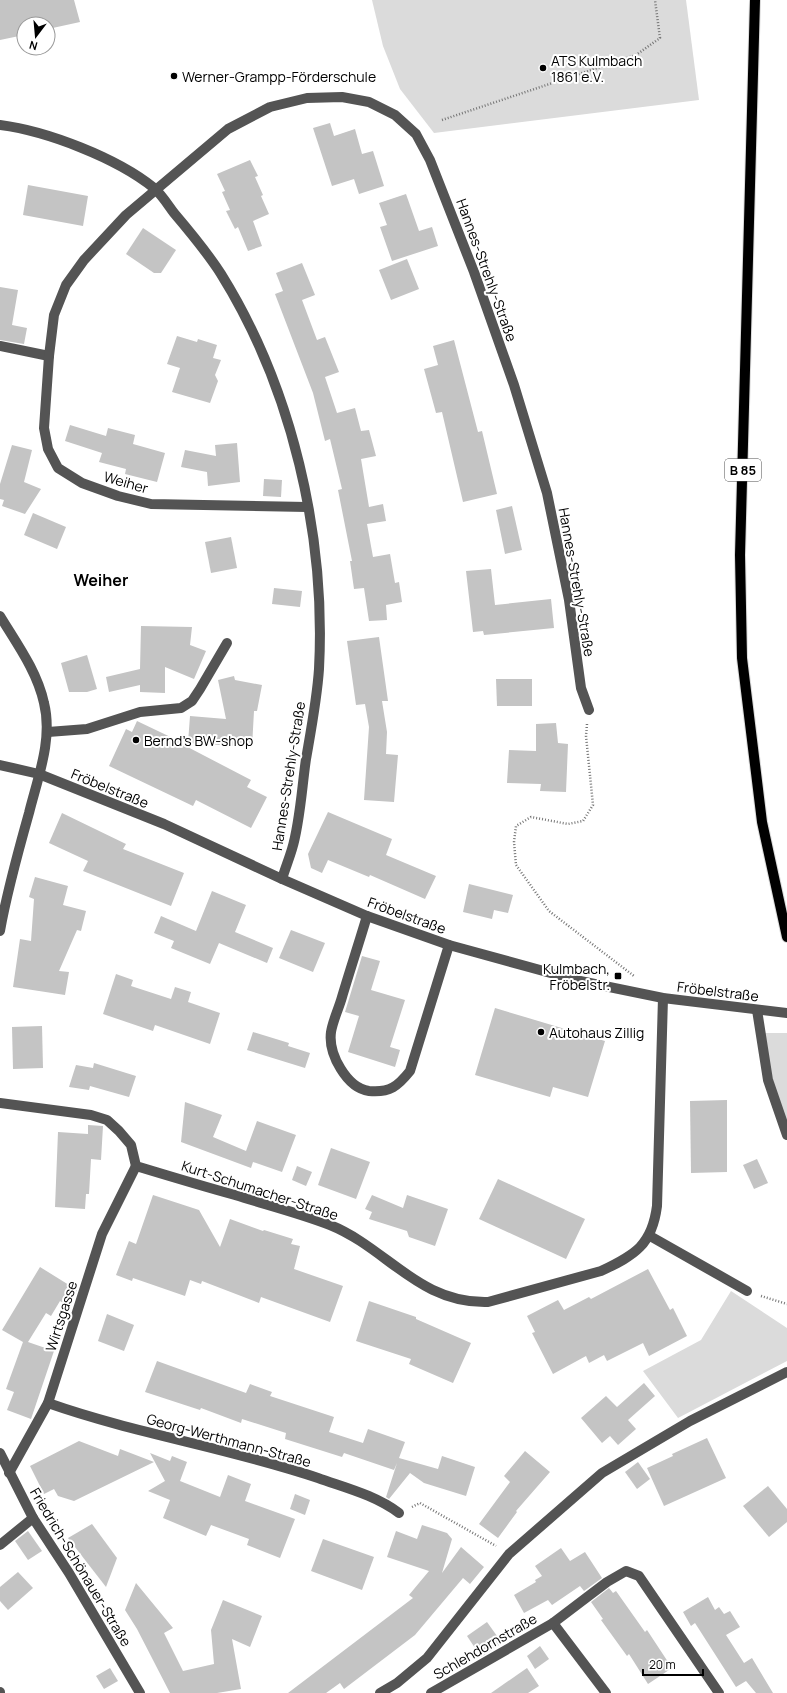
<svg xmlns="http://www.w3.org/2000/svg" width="787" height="1693" viewBox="0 0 787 1693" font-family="Manrope,sans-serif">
	<rect width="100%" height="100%" fill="#fff"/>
	<!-- green -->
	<g fill="#dbdbdb">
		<path d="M372,0H686L699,100L434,133L400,89L383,46Z"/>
		<path d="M761,1033H787V1135Z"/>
		<path d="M731,1291L787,1328V1361L678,1418L643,1371L701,1340Z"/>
	</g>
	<!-- building -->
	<g fill="#c4c4c4">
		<path d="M0,0H74L80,22L48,29V24H24V35L0,40Z"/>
		<path d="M330,123L334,136L355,129L362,154L373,151L384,186L359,194L354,179L332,186L313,128Z"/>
		<path d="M250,160L258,176L255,177L263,195L261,196L269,214L253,221L262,246L248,251L238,227L235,229L226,211L230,210L222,192L225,191L217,174Z"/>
		<path d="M28,185L88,196L83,226L23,215Z"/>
		<path d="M406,194L419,231L432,227L438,246L392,261L380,227L387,225L379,203Z"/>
		<path d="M143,228L176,250L161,273H154L126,254Z"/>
		<path d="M407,259L419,289L391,300L379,270Z"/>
		<path d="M302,263L315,295L302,300L317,340L325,337L339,372L325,377L337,413L355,408L361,431L369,430L376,456L361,459L369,507L383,504L386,521L367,524L373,557L390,554L395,583L399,582L402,602L386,605L387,620L369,621L364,588L354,589L350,561H352L338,490L342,489L330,439L325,441L313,393L275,294L283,291L276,273Z"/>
		<path d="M0,287L18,290L12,325L27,328L24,344L0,340Z"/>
		<path d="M177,336L197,342L198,339L217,345L213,358L221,360L215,375L218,381L210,403L172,392L180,368L167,364Z"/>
		<path d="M454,340L478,432L482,431L497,494L463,502L442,412L436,413L424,369L438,365L433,346Z"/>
		<path d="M70,425L106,436L108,428L135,435L133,444L165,453L157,482L125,474L126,469L99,462L102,453L65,441Z"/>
		<path d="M237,443L240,482L208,486L207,472L181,467L185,450L216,456L215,445Z"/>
		<path d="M12,445L32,450L24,482L41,489L25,514L2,506L4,500L0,499V484Z"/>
		<path d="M264,479L282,480L281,497L263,496Z"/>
		<path d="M512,506L522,550L505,554L496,510Z"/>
		<path d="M33,513L66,527L57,549L24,535Z"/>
		<path d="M231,537L237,568L211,573L205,542Z"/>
		<path d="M491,569L495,605L551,599L554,628L484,635L483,631L473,632L466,571Z"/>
		<path d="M274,588L302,591L300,607L272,604Z"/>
		<path d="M141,626L192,627L190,645L206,651L194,679L165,667V693L140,692V685L109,692L106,677L140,669Z"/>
		<path d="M379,637L388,701H382L387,732L386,754L398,755L394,802L364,800L369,727L365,704L356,705L347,641Z"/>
		<path d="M87,655L97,689L87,692H69L61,663Z"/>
		<path d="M234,676L235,680L262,685L257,711H254L252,747L188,743L190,716L226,719L218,680Z"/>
		<path d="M496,679H532V706H497Z"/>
		<path d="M137,721L181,742H178L251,780L247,787L267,797L251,828L196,800L193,806L109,766L126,729L132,732Z"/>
		<path d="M556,723L558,743L568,744L566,792L540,791L541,784L507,783L509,750L536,751V724Z"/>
		<path d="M328,812L392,839L386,855L436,876L425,899L370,875L369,877L328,860L322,873L311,868L308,854Z"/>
		<path d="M62,813L126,844L123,849L184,873L171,906L83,871L88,861L49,843Z"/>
		<path d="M35,877L68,886L63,905L86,911L81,931L77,930L59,971L69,972L65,995L13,987L20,939L31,941L34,899L29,897Z"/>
		<path d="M469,884L513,895L508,913L494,910L492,919L463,912Z"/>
		<path d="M212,891L246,905L235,932L273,948L267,963L219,943L210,964L171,948L174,941L154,933L161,916L196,931Z"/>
		<path d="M291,930L325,943L313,972L279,958Z"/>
		<path d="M362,956L380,961L371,990L405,1000L390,1047L400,1050L395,1067L348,1052L359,1016L345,1012Z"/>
		<path d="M116,974L133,980L131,986L171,999L175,987L191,992L188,1002L220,1013L210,1044L155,1025L153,1031L103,1014Z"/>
		<path d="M495,1008L605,1041L588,1097L553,1087L550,1097L475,1075Z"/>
		<path d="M42,1026L43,1068L13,1069L12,1027Z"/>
		<path d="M253,1032L289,1043L288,1046L310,1053L305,1068L247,1050Z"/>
		<path d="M94,1063L136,1076L129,1097L90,1086L89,1090L69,1087L76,1065L93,1068Z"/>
		<path d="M727,1100V1172L691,1173L690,1101Z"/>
		<path d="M185,1102L222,1115L213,1137L246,1151L257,1121L296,1135L282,1172L253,1162L251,1168L181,1142Z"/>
		<path d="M88,1125L103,1126L101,1160L91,1159L89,1194H86L85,1209L55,1207L58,1132L88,1134Z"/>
		<path d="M331,1148L370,1162L356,1199L318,1185Z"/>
		<path d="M757,1159L768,1183L754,1189L743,1165Z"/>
		<path d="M297,1166L312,1172L306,1186L292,1180Z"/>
		<path d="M498,1179L585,1219L566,1259L479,1219Z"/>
		<path d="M153,1195L199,1210L220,1247L230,1219L263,1231L264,1230L293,1239L291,1244L300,1246L294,1269L343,1286L330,1322L261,1297L259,1303L202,1281L201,1284L190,1280L185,1296L133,1278L132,1281L116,1275L129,1241L136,1244Z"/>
		<path d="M372,1195L403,1208L407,1195L448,1209L435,1246L409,1237L407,1231L369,1219L372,1212L365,1209Z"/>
		<path d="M40,1267L77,1290L68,1306L60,1301L51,1316L46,1313L28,1342L54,1351L31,1419L7,1410L14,1392L6,1389L23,1342L2,1330Z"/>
		<path d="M648,1269L670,1310L673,1308L687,1336L649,1356L643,1343L607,1361L604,1355L589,1363L586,1356L553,1374L532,1333L535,1332L527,1316L558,1300L564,1310L589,1297L591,1299Z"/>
		<path d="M369,1301L416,1317V1319L471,1343L453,1383L409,1364L411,1359L356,1341Z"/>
		<path d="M107,1314L134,1325L124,1351L98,1341Z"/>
		<path d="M157,1361L246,1393L250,1384L272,1392L270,1396L334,1417L329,1432L363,1443L368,1429L405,1442L399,1458L438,1469L442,1456L475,1467L466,1496L424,1483L410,1473L389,1499L386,1497L397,1463L394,1470L344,1453L342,1457L285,1439L286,1433L242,1419L241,1423L201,1408L200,1410L145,1392Z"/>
		<path d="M644,1383L655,1396L628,1420L636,1429L618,1445L610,1436L602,1443L581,1418L606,1396L617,1407Z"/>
		<path d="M707,1438L726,1478L664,1506L647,1468L673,1456L672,1454Z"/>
		<path d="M79,1441L118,1456L120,1449L154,1462L74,1501L58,1496L54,1489L44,1494L30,1466Z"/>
		<path d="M525,1451L550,1472L516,1511L517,1512L498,1538L479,1524L510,1482L504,1476Z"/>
		<path d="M150,1453L170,1461L172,1456L187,1462L180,1481L220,1497L228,1475L251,1484L245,1501L295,1519L280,1558L247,1545L249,1539L211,1525L206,1536L163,1518L170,1500L148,1491L165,1481Z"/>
		<path d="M638,1462L650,1479L637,1489L625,1472Z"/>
		<path d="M768,1486L787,1509V1522L769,1537L743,1506Z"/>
		<path d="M295,1494L310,1500L305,1515L290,1509Z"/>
		<path d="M92,1524L117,1558L106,1587L68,1538Z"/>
		<path d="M422,1525L447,1533L452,1539L442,1573L461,1547L484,1567L470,1584L463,1578L415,1635L344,1689L340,1683L326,1693H288L413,1598L409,1595L429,1571L387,1557L396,1531L417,1539Z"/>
		<path d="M28,1531L42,1551L28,1560L15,1541Z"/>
		<path d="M323,1539L374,1557L362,1590L311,1571Z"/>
		<path d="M561,1548L570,1561L585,1552L602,1578L584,1591L580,1586L552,1605L548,1600L524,1613L514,1595L536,1582L535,1580L542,1576L535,1566Z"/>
		<path d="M18,1572L33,1588L8,1610L0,1601V1587Z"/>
		<path d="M136,1583L173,1628L164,1633L183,1671L214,1664L211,1630L223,1600L262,1616L250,1647L232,1639L241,1689L217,1693H170L137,1629L125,1610Z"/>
		<path d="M609,1588L613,1593L616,1591L645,1632L647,1630L672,1668L648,1684L629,1654L627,1656L601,1620L603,1619L591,1602Z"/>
		<path d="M708,1597L715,1610L719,1607L724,1614L730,1611L740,1627L726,1635L744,1663L752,1658L773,1693H756L746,1681L736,1687L695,1623L691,1626L683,1612Z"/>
		<path d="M487,1622L502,1643L481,1657L467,1636Z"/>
		<path d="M540,1646L549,1659L535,1669L527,1656Z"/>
		<path d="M110,1668L118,1681L104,1689L96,1676Z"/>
		<path d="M527,1668L539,1686L528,1693H491Z"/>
	</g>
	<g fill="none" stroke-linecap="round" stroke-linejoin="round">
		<defs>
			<path id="major" d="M755,0L740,555L742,658L762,822L787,937"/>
		</defs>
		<!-- major casing -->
		<use href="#major" stroke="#dbdbdb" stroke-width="12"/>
		<!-- path -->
		<g stroke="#767676" stroke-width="2.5" stroke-dasharray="1 2" stroke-linecap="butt">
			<path d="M442,120L636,55L660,38L655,0"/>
			<path d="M587,724L586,736L593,805L583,821L568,824L531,817L516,826L514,842L516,865L549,911L634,976"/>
			<path d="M761,1296L787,1304"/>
			<path d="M412,1507L420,1503L496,1546"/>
		</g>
		<!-- minor -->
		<g stroke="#545454" stroke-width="10">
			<path d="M0,125C47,131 117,158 154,188C162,195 168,205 174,213C191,233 207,252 221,274C292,388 326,535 319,669C317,699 311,730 306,759C302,786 300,823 292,849C289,859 285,869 282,879"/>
			<path d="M0,346L49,356"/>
			<path d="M307,507L151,504L118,496L82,483L58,468L48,449L44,428L49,356L54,315L66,285L84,260L126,215L228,129L270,107L307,98L342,97L369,102L395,115L416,134L430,160L474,272L514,385L547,493L569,600L581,688L589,710"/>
			<path d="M0,616C17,644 37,671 44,703C53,739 38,777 29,813C18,852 7,891 0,931"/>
			<path d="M48,732L87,729L140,712L181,708L192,701L200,689L227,643"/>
			<path d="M0,765L39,774L164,824L282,879L367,916L449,945L580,981L663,998L787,1013"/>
			<path d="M367,916C359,943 350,970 342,997C339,1008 333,1020 331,1032C328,1054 347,1088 369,1091C390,1093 398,1086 410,1071L449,945"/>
			<path d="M757,1010L768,1080L787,1135"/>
			<path d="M0,1103L91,1115L107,1120L119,1131L131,1145L136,1166C169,1176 202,1186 235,1195C267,1205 299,1213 330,1225C387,1248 419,1304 488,1302L601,1271C635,1255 652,1245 657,1206L663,998"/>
			<path d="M650,1236L747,1291"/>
			<path d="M48,1403C136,1434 230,1448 318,1478C346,1488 375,1495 399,1513"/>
			<path d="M0,1453L33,1518L69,1573L140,1693"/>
			<path d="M9,1473L48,1403L102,1234L136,1166"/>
			<path d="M0,1545L33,1518"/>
			<path d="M553,1623L606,1693"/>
			<path d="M0,1692V1693"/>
			<path d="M380,1693L397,1683L427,1658L509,1554L602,1473L690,1421L787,1372"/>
			<path d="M431,1693L553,1623L607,1582L626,1571L639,1576L719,1693"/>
		</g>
		<!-- major -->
		<use href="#major" stroke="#000" stroke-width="10"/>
	</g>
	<!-- markers -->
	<g fill="#000" stroke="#fff" stroke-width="1.5">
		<circle cx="543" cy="68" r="4"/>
		<circle cx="174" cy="76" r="4"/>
		<circle cx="136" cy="740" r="4"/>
		<rect x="614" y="972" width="8" height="8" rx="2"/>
		<circle cx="541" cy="1032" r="4"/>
	</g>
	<g text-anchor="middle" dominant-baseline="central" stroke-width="4" stroke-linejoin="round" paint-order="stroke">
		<!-- shield labels -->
		<rect fill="#fff" stroke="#4c4c4c" stroke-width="1" x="725" y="459" width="36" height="22" rx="3"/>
		<g font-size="13" font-weight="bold" fill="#000">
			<text x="743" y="470">B 85</text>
		</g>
		<!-- poi labels -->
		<g font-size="14" fill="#000" stroke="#fff" text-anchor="start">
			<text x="551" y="60">ATS Kulmbach<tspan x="551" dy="16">1861 e.V.</tspan></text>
			<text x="182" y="76">Werner-Grampp-Förderschule</text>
			<text x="144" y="740">Bernd's BW-shop</text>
			<text x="610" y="968" text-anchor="end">Kulmbach,<tspan x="610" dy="16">Fröbelstr.</tspan></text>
			<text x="549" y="1032">Autohaus Zillig</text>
		</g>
		<!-- street labels -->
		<g font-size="14" fill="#000" stroke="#fff">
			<text transform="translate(487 270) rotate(70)">Hannes-Strehly-Straße</text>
			<text transform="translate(126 482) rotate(16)">Weiher</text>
			<text transform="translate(577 582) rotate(80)">Hannes-Strehly-Straße</text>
			<text transform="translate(288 776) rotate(-81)">Hannes-Strehly-Straße</text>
			<text transform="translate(110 788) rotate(22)">Fröbelstraße</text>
			<text transform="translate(407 915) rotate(20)">Fröbelstraße</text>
			<text transform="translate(718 991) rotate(7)">Fröbelstraße</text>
			<text transform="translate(260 1190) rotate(18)">Kurt-Schumacher-Straße</text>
			<text transform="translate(61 1316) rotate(-72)">Wirtsgasse</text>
			<text transform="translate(229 1440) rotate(15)">Georg-Werthmann-Straße</text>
			<text transform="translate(81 1567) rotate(59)">Friedrich-Schönauer-Straße</text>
			<text transform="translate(485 1646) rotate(-30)">Schlehdornstraße</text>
		</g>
		<!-- quarter labels -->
		<g font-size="16" font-weight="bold" fill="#000" stroke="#fff">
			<text x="101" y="580">Weiher</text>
		</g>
	</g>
	<!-- north arrow -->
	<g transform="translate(36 36) rotate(196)"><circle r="19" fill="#ffffff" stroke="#999999"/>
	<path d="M0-3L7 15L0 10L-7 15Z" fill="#000000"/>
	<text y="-6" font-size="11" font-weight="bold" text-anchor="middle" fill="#000000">N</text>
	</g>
	<!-- scale -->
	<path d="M643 1669v6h60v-6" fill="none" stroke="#000000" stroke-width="2"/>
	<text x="649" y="1669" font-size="12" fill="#000000" stroke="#ffffff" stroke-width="3" paint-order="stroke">20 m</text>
</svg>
